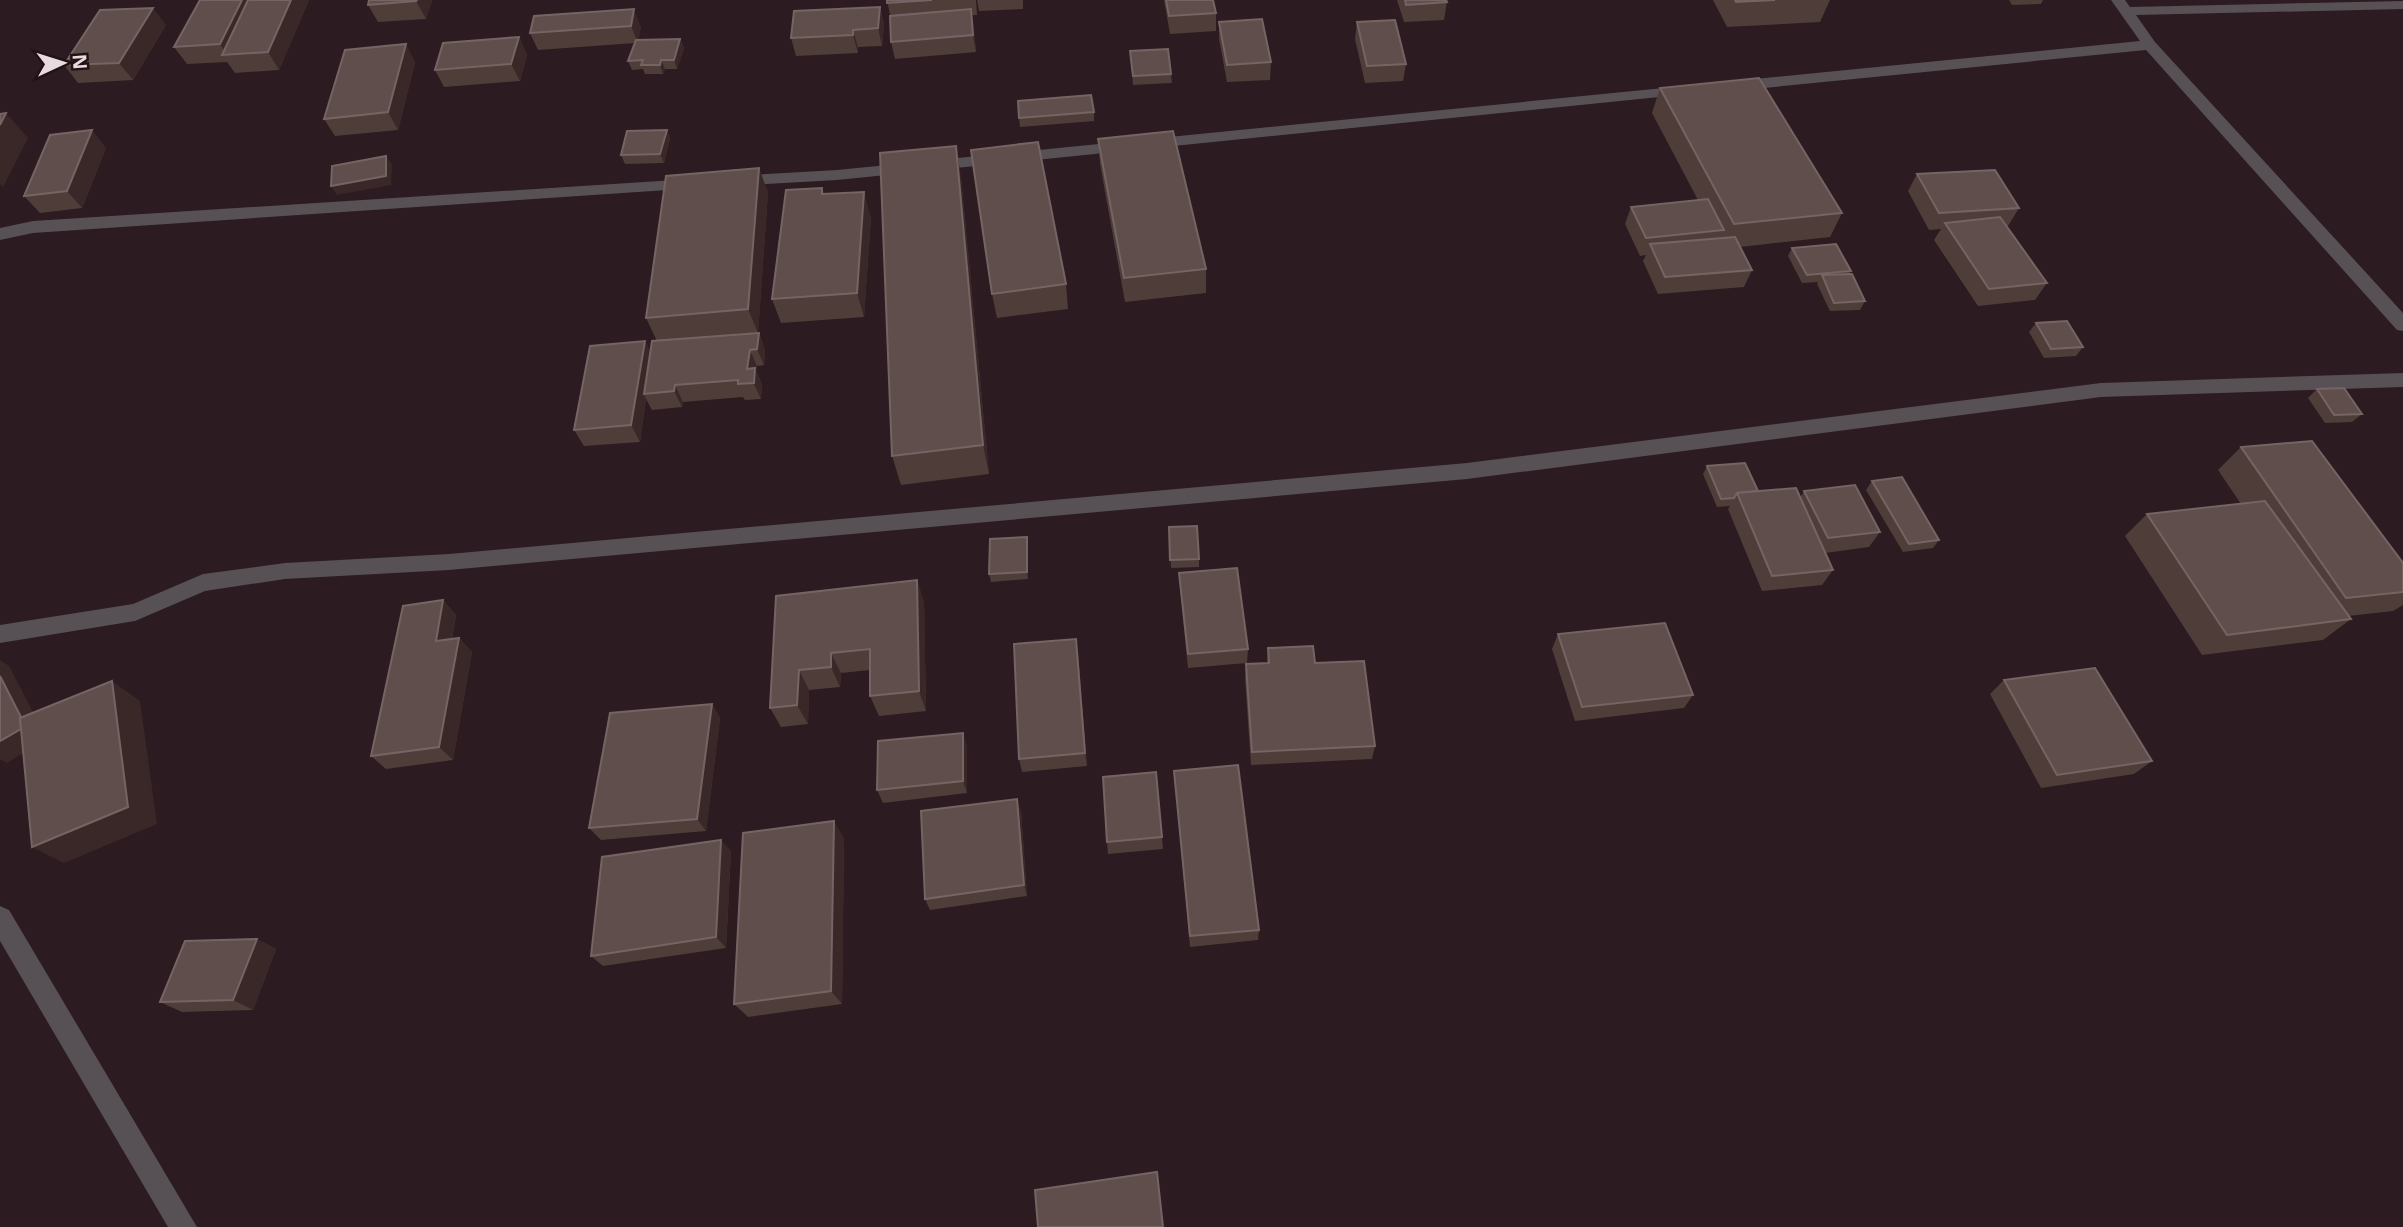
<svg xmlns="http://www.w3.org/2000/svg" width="2403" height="1227" viewBox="0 0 2403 1227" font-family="'Open Sans',sans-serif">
	<rect width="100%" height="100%" fill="#2c1b20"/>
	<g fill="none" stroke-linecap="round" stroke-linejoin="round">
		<!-- minor -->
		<g fill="#575055" fill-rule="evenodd">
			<path d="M2111,0H2125L2130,7L2403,1V9L2136,15L2155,42L2403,313V331L2397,330L2146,50L1734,91L1726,86L1734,81L2140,41Z"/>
			<path d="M1684,86L1689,88L1692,91L1689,94L837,180L734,186L726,181L734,176L837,170Z"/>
			<path d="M691,179L699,184L697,188L33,233L0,240V228L33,221Z"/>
			<path d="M2403,373V387L2101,397L1467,479L449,570L285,579L205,591L135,621L0,643V625L133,604L203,574L285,563L449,554L1467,463L2101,383Z"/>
			<path d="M0,906L9,910L197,1227H168L0,941Z"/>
		</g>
	</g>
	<!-- wall -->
	<g fill="#4f3d3a">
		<path d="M309,0L279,70L235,73L227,62L187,64L174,47Z"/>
		<path d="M369,0H432L426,19L378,22L368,5Z"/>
		<path d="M887,0H976L977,15H972L976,52L895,59L891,42V20Z"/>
		<path d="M977,0H1023V9L979,11Z"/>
		<path d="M1164,0H1213L1216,13V31L1170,34Z"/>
		<path d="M1397,0H1446L1447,2L1444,20L1404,22Z"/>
		<path d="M1713,0H1830L1820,22L1727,27Z"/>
		<path d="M2009,0H2043L2041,4L2012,5Z"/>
		<path d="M880,7L884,24L882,46L858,47V53L796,56L791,38Z"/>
		<path d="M534,16L641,27L638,40L680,39L684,48L677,69H665L663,74H645L643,69L632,70L628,61L635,43L538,50L530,33Z"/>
		<path d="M1219,22L1271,62L1270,80L1227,82L1219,39Z"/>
		<path d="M1357,22L1406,64L1403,81L1365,83L1355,39Z"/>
		<path d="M166,25L133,80L78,83L64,65Z"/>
		<path d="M519,37L527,55L520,81L444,87L435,70Z"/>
		<path d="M1130,51L1171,74L1172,83L1133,85Z"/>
		<path d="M415,62L398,130L335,136L324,119Z"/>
		<path d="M1660,88L1842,213L1830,237L1740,247L1752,270L1744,287L1658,294L1643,261L1646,255L1640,256L1625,224L1631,207L1698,200L1652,113Z"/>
		<path d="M1094,112V121L1020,127L1019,118Z"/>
		<path d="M667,130L670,139L664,163L625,164L621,155Z"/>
		<path d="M1098,139L1206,269V293L1125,302L1100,164Z"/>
		<path d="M106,148L82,208L40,213L24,196Z"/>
		<path d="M759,168L768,193L758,333L722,336L759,333L765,350L764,365L757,366L756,370L762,385L761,399L745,400L743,397L683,402L682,407L652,410L646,399L640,442L584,446L574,430L650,352L657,341L646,318Z"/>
		<path d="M1917,174L2019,208L2008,226H2006L2047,283L2035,300L1978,306L1934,240L1941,229L1929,230L1908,191Z"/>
		<path d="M961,177L989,474L901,485L892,456Z"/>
		<path d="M822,188L824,194L871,217L864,317L781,323L772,299Z"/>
		<path d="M1792,248L1851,271L1849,274L1865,301L1860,310L1830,311L1817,284L1818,282L1802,283L1788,256Z"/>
		<path d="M1066,284L1068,309L997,318L992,294Z"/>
		<path d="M2036,323L2083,347L2076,356L2044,358L2029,332Z"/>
		<path d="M2317,389L2362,414L2352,422L2325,423L2308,398Z"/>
		<path d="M2241,447L2403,563V605L2393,611L2348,616L2351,619L2323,640L2202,655L2125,536L2147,514L2241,504L2218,470Z"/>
		<path d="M1707,466L1758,491L1800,498L1804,491L1880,532L1869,547L1825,553L1833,570L1822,585L1762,591L1728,509L1730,506L1717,507L1703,474Z"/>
		<path d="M1872,481L1939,540L1933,548L1903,552L1866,490Z"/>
		<path d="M1169,527L1199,559V567L1171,568Z"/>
		<path d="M1027,537L1028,544V579L991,582L989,574Z"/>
		<path d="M1179,573L1248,649L1247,663L1188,668L1180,588Z"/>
		<path d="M776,596L924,601L926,711L879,716L870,696V670L841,673L840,687L809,690L808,724L781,727L770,708Z"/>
		<path d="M443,600L456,615L452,639L459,638L472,652L453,760L386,769L371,756Z"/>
		<path d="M1558,634L1693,695L1684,708L1575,721L1552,649Z"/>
		<path d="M1268,648L1315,663L1375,746L1372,759L1251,765L1245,678L1246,664L1267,663Z"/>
		<path d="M1078,653L1087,766L1022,772L1019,759Z"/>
		<path d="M2004,680L2152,761L2134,774L2041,788L1990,694Z"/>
		<path d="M712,704L720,718L706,831L601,840L589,828Z"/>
		<path d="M967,746V793L883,803L877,790Z"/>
		<path d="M1174,771L1259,930L1258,940L1190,947Z"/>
		<path d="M1156,772L1163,849L1108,854L1107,842Z"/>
		<path d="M1021,811L1027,896L930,910L925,899Z"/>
		<path d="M844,838L842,1004L748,1017L734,1004Z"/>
		<path d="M731,851L726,948L603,966L591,956Z"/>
		<path d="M257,939L276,949L253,1010L182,1012L160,1002Z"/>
	</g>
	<!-- shaded-wall -->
	<g fill="#3a2828">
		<path d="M242,0H262L227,55L220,44Z"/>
		<path d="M291,0H309L279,70L268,52Z"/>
		<path d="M417,0H432L426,19L416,1Z"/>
		<path d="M880,7L884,24L882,46L878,28Z"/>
		<path d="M153,8L166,25L133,80L119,63Z"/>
		<path d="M634,9L641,27L638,43L631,26Z"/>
		<path d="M971,9L974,26L976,52L973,35Z"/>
		<path d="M853,30L858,47V53L853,35Z"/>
		<path d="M519,37L527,55L520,81L511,64Z"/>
		<path d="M680,39L684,48L677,69L674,60Z"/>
		<path d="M406,44L415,62L398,130L388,112Z"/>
		<path d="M661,60L665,69L663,74L660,65Z"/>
		<path d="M6,113L28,138L3,187L0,184V125Z"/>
		<path d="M92,130L106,148L82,208L67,191Z"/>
		<path d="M667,130L670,139L664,163L660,154Z"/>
		<path d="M956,146L961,177L989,474L983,445Z"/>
		<path d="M386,156L392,165L391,185L337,195L331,186Z"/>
		<path d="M759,168L768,193L758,333L748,309Z"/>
		<path d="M864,192L871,217L864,317L857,293Z"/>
		<path d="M759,333L765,350L764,365L757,349Z"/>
		<path d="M645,341L653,357L644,394L646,399L640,442L631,425Z"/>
		<path d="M750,350L757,366L756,370L762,385L761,399L747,369Z"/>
		<path d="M675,385L683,402L682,407L674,391Z"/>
		<path d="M1027,537L1028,544V579L1027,572Z"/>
		<path d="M917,580L924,601L926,711L919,691Z"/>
		<path d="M443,600L456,615L449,655L436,641Z"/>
		<path d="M459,638L472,652L453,760L439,747Z"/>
		<path d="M1076,639L1078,653L1087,766L1085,753Z"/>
		<path d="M831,653L841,673L840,687L831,667Z"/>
		<path d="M0,660L9,666L47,739L7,763L0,759Z"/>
		<path d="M799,670L809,690L808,724L797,705Z"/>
		<path d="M112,681L140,701L157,824L64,863L32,847Z"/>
		<path d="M712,704L720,718L706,831L697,819Z"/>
		<path d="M963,733L967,746V793L963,781Z"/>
		<path d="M1017,799L1021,811L1027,896L1024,885Z"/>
		<path d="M834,821L844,838L842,1004L831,991Z"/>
		<path d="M721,840L731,851L726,948L716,937Z"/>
		<path d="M257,939L276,949L253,1010L233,1000Z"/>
	</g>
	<!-- building -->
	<g fill="#604e4c" stroke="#756463" stroke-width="2">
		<path d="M200,0H242L220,44L174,47Z"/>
		<path d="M248,0H291L268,52L222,55Z"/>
		<path d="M369,0H417L416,1L368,5Z"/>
		<path d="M887,0H932L887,3Z"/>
		<path d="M1166,0H1213L1216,13L1169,16Z"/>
		<path d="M1405,0H1446L1447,2L1406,5Z"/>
		<path d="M1735,0H1775L1736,2Z"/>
		<path d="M880,7L878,28L853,30V35L791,38L794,11Z"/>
		<path d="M153,8L119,63L64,65L100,10Z"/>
		<path d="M634,9L631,26L530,33L534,16Z"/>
		<path d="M971,9L973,35L891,42L890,16Z"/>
		<path d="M1262,19L1271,62L1227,65L1219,22Z"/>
		<path d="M1395,20L1406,64L1367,66L1357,22Z"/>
		<path d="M519,37L511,64L435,70L443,43Z"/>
		<path d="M680,39L674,60H661L660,65H641L643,60L628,61L636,40Z"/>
		<path d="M406,44L388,112L324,119L345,50Z"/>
		<path d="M1168,49L1171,74L1133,76L1130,51Z"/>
		<path d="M1759,78L1842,213L1734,224L1660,88Z"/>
		<path d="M1091,95L1094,112L1019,118L1018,101Z"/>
		<path d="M6,113L0,125V114Z"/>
		<path d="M92,130L67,191L24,196L50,135Z"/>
		<path d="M667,130L660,154L621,155L627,131Z"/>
		<path d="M1173,131L1206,269L1124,278L1098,139Z"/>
		<path d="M1038,142L1066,284L992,294L971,150Z"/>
		<path d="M956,146L983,445L892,456L880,153Z"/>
		<path d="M386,156V176L331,186L332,166Z"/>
		<path d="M759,168L748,309L646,318L666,176Z"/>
		<path d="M1995,170L2019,208L1939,213L1917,174Z"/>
		<path d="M822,188V194L864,192L857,293L772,299L786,190Z"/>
		<path d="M1708,199L1724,230L1646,238L1631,207Z"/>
		<path d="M2000,217L2047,283L1989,289L1945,223Z"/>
		<path d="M1735,237L1752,270L1665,277L1650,244Z"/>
		<path d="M1836,244L1851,271L1807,275L1792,248Z"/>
		<path d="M1852,274L1865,301L1834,303L1822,275Z"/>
		<path d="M2067,321L2083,347L2051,349L2036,323Z"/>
		<path d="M759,333L757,349L750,350L747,369L755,368L754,383L738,384V380L675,385L674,391L644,394L652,341Z"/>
		<path d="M645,341L631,425L574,430L590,346Z"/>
		<path d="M2344,388L2362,414L2334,415L2317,389Z"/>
		<path d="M2312,441L2403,563V592L2346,598L2241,447Z"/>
		<path d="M1745,463L1758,491L1737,493L1734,498L1721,499L1707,466Z"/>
		<path d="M1902,477L1939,540L1909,544L1872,481Z"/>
		<path d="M1855,485L1880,532L1828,538L1804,491Z"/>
		<path d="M1796,488L1833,570L1772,576L1737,493Z"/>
		<path d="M2265,501L2351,619L2227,635L2147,514Z"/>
		<path d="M1197,526L1199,559L1170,560L1169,527Z"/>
		<path d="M1027,537V572L989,574L990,539Z"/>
		<path d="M1237,568L1248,649L1188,654L1179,573Z"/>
		<path d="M917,580L919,691L870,696V649L831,653V667L799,670L797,705L770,708L776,596Z"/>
		<path d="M443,600L436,641L459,638L439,747L371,756L403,606Z"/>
		<path d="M1665,623L1693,695L1582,707L1558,634Z"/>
		<path d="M1076,639L1085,753L1019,759L1014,644Z"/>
		<path d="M1313,646L1315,663L1364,661L1375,746L1252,752L1246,664L1269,663L1268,648Z"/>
		<path d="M2095,668L2152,761L2057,775L2004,680Z"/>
		<path d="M0,676L21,717L20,718L21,729L0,741Z"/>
		<path d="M112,681L128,807L32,847L20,718Z"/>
		<path d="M712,704L697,819L589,828L610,713Z"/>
		<path d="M963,733V781L877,790L878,741Z"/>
		<path d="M1238,765L1259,930L1190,936L1174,771Z"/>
		<path d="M1156,772L1162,837L1107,842L1103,777Z"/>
		<path d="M1017,799L1024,885L925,899L921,811Z"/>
		<path d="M834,821L831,991L734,1004L743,833Z"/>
		<path d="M721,840L716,937L591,956L602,857Z"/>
		<path d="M257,939L233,1000L160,1002L185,941Z"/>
		<path d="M1157,1172L1163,1227H1038L1035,1190Z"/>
	</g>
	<!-- north arrow -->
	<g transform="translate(63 63) rotate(86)" stroke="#221217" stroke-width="5" paint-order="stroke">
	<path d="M0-5L12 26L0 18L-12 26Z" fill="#e7dbde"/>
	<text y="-10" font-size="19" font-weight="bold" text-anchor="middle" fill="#e7dbde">N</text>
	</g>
</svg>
